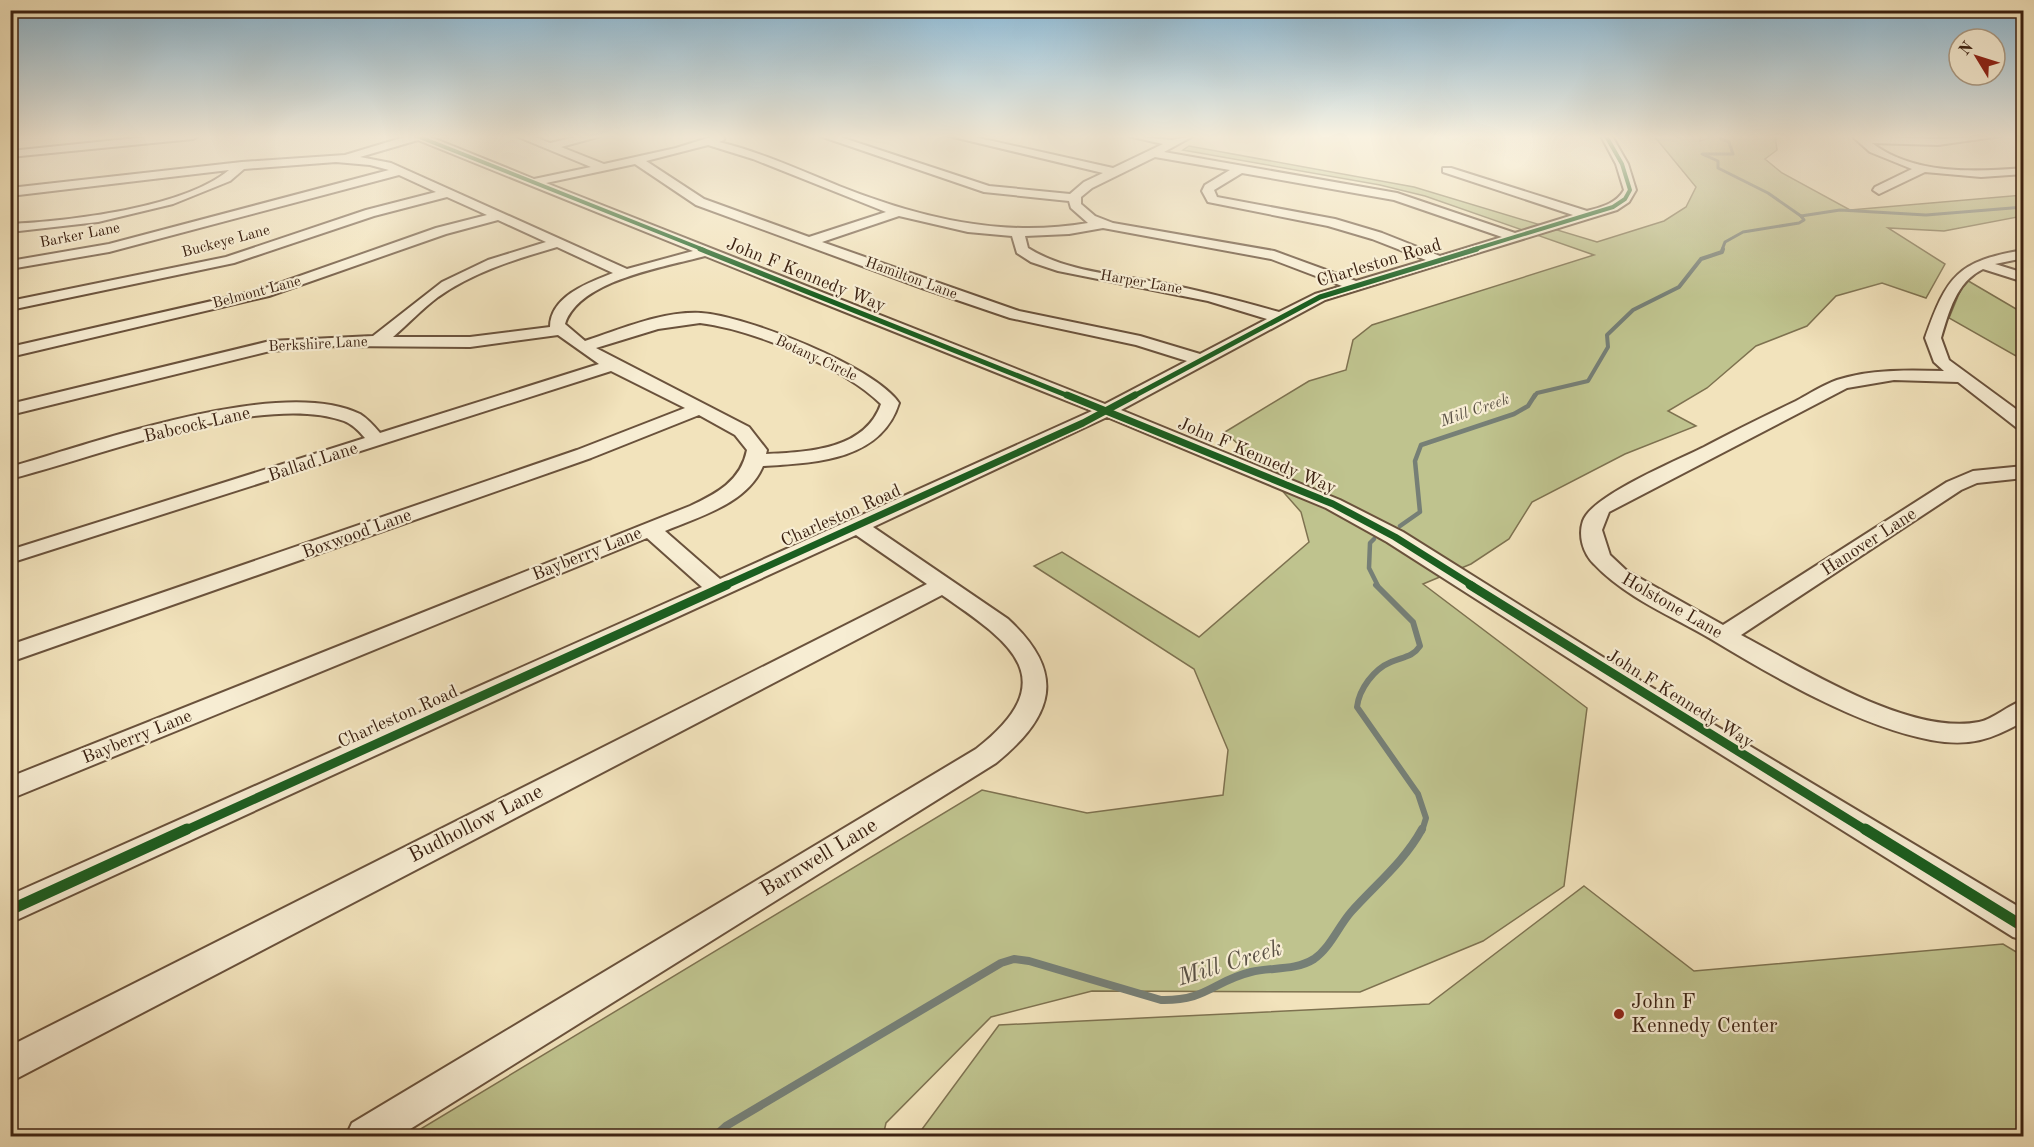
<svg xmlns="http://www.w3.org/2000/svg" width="2034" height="1147" viewBox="0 0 2034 1147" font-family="'Old Standard TT',serif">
	<rect width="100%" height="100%" fill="#f2e3bc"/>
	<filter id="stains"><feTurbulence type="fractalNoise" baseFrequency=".00333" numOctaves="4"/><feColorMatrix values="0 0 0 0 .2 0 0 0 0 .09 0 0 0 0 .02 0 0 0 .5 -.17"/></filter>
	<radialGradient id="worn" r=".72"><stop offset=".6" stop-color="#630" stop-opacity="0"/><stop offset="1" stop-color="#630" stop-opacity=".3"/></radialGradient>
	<!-- green -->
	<g fill="#bfc38e" stroke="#7e7250" stroke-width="1.5">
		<path d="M1654,136H1701L1700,141L1715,136H1775L1777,150L1765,159L1782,173L1850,210L2023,195V216L1944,231L1888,228L1945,264L1926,298L1882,283L1836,296L1807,326L1756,346L1707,388L1668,411L1696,426L1625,454L1532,502L1509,539L1471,564L1423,584L1587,708L1564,886L1483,941L1360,992L1092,991L991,1017L886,1123L883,1136H409L982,790L1087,813L1223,795L1228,750L1194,669L1034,566L1062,552L1199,637L1309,542L1301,512L1255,460L1225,432L1309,381L1346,370L1353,340L1372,325L1594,255L1425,196L1380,185L1183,150L1189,146L1414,187L1597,242L1664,221L1686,207L1696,187Z"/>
		<path d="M1965,279L2023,313V360L1949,318Z"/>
		<path d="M1584,886L1694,971L2003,944L2023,956V1136H917L999,1025L1429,1004Z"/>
	</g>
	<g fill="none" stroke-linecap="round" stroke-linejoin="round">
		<!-- stream-far4 -->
		<g stroke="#767f76" stroke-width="3">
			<path d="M1721,136V139L1729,142"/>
			<path d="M1729,142L1733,154H1702L1718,161V168L1768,193L1801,216"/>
			<path d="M1801,216L1840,210L1926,215L2024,207"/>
			<path d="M1722,250L1725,242L1743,232L1799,223L1804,220L1801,216"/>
		</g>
		<!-- stream-far3 -->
		<path stroke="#767f76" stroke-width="4" d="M1534,397L1537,393L1588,381L1608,347L1607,335L1633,310L1679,287L1701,259L1722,252L1723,249"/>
		<!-- stream-far2 -->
		<g stroke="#767f76" stroke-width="4.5">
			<path d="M1400,526L1420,512L1415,461L1421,445L1514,414L1528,406L1535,395"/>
			<path d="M1374,539L1370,543L1369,568L1378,586"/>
		</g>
		<!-- stream-far1 -->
		<path stroke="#767f76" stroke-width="6" d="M1376,585L1413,622L1420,646C1413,657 1402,657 1391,662C1374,669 1359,689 1357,707L1418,794L1426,818L1422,831"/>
		<!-- stream -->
		<path stroke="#767f76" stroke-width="8" d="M715,1136L726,1126L1001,963L1014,959L1029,961L1161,1000C1207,1001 1213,981 1251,972C1271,967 1295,971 1314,959C1330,948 1338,927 1351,912C1375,885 1404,862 1422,829"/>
		<defs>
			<g id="minor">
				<path d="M156,136H198L193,139L10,157V151Z"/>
				<path d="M408,136H428L534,179L591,167L516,136H532L550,143L580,136H601L561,147L604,164L676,148L714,136H724V140L719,142C761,152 799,170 839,186C920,218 1002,238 1088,223L1071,208L1069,201L984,192L820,136H837L989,186L1070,194L1084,182L1103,173L949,136H970L1113,168L1163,144L1128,136L1172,140L1193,136L1164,152L1397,193L1515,233L1573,215L1443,172V168H1451L1587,211C1601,207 1616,204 1624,190L1616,164L1601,136H1612L1628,164L1636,190L1629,202L1617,210L1325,300L1121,410L1340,500L1403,532L1641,681L2024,910V940L2013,937L1623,693L1387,542L1326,508L1107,417L873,527L1008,619C1067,673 1054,716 996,763L399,1136H346L352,1123L976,749C1066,679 1010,642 942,595L10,1082V1046L927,584L856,535L10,923V895L702,587L647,538L10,799V777L690,506C716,494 741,481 747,450L735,435L699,415L591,458L10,662V645L577,450L685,408L611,371L10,563V550L365,438C359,431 352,424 344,421C262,391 95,458 10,479V467C94,443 281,375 360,414C368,419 374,426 380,433L599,364L558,335L470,347L335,346L270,351L10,415V404L270,341L373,336L442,282L488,260L546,242L498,220L446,234L269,296L10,357V347L260,290L436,228L487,215L447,197L374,216L234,263L10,310V301L226,257L366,210L436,192L399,175L109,252L10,269V261L109,244L389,170L370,165L336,162L244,169L230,181L173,204L98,222L10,232V224C69,221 184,208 229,170L10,196V188L242,162L345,155ZM418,140L693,251L627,269L391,163L360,157ZM708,145L753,159L886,212L809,237L704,199L646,161ZM1155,157L1230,170L1205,185L1202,191L1208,202L1328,226L1372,239L1426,260L1356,281L1274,251L1113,223L1095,216L1081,204V197L1092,188ZM635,164L696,205L922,288L1010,318L1136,345L1187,361L1105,404L546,183ZM1242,173L1394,200L1502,237L1440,256L1382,233L1335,219L1217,197L1214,190ZM899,216L968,232L1012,236L1017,253L1031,262L1058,271L1208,301L1267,319L1200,354L1140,336L1019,311L822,242ZM1103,228L1271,259L1342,286L1315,294L1279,312C1240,301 1202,291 1162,283C1119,275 1066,272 1028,248L1025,236L1069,234ZM557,247L613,273C590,282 550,296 550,327L470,337H393C408,324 422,309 438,297C473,272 516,259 557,247ZM705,256L1092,411L720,579L665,531C700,516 747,504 763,466C814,463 881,461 899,403C874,366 746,316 701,313C662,311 622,329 585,341L565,324C579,280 665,267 705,256ZM700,323C751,329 844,367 881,404C865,450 808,452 766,454L767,450L749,427L596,348L658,329Z"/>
				<path d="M1852,136L1938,139L2001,136L1938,145L1872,143C1914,175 1974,172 2024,168V174L1981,177L1925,172L1879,194L1873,190L1875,187L1912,169L1870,152Z"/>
				<path d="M2024,250V258L1995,264L2024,273V282L1983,269C1956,282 1949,312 1941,338L1949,360L2024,415V429L2017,428L1958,382L1894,380L1847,388L1609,512L1602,530L1610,555L1627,571L1723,625L1947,482L1973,471L2024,466V478L1977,483L1961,490L1741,635C1802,667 1909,736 1979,722C1994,719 2008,705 2024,700V721C1991,740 1969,747 1931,740C1858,726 1774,677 1711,639C1672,616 1626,598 1594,564C1583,553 1578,536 1583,521C1591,496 1678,460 1704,447C1734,431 1765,416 1796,401C1809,394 1823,385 1837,380C1871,369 1909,370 1944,371L1934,362L1925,338C1947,276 1957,261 2024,250Z"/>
			</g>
		</defs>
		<!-- minor casing -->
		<use href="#minor" stroke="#6a523c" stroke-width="4"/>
		<!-- minor -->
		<use href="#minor" fill="#f7edd3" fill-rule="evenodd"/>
		<defs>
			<g id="cycleway-far4">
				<path d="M417,136L704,250"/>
				<path d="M1472,250L1613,207L1625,199L1630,190L1622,164L1606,136"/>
			</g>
			<g id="cycleway-far3">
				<path d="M700,249L1071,397"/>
				<path d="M1132,397L1320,297L1477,249"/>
			</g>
			<g id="cycleway-far2">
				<path d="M1067,395L1333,504L1395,537L1473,586"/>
				<path d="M724,586L1083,423L1135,395"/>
			</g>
			<g id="cycleway-far1">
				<path d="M1470,585L1867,831"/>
				<path d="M184,831L727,585"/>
			</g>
			<g id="cycleway">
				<path d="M1865,829L2024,927"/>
				<path d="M10,910L187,829"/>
			</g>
		</defs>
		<!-- cycleway-far4 casing -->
		<use href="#cycleway-far4" stroke="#f7edd3" stroke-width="6"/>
		<!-- cycleway-far3 casing -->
		<use href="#cycleway-far3" stroke="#f7edd3" stroke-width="8"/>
		<!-- cycleway-far2 casing -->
		<use href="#cycleway-far2" stroke="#f7edd3" stroke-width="10"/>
		<!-- cycleway-far1 casing -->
		<use href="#cycleway-far1" stroke="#f7edd3" stroke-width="13"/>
		<!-- cycleway casing -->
		<use href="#cycleway" stroke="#f7edd3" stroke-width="15"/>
		<!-- cycleway-far4 -->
		<use href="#cycleway-far4" stroke="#1b5e20" stroke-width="4"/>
		<!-- cycleway-far3 -->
		<use href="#cycleway-far3" stroke="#1b5e20" stroke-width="5"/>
		<!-- cycleway-far2 -->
		<use href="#cycleway-far2" stroke="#1b5e20" stroke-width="7"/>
		<!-- cycleway-far1 -->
		<use href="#cycleway-far1" stroke="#1b5e20" stroke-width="9"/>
		<!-- cycleway -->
		<use href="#cycleway" stroke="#1b5e20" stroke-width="11"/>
	</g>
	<!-- sky -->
	<linearGradient id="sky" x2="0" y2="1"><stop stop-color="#8ab8d5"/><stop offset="0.46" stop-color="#f9f2e1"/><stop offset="1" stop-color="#f9f2e1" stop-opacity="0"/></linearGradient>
	<rect width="2034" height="297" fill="url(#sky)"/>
	<!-- markers -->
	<circle fill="#8f2418" stroke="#f7edd3" stroke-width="2" cx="1619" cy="1014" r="6"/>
	<g text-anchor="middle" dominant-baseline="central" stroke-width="4.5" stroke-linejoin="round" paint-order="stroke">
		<!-- far-street labels -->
		<g font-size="15" fill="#3c2212" stroke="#f7edd3">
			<text transform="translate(80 236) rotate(-11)">Barker Lane</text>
			<text transform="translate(226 242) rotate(-15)">Buckeye Lane</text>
			<text transform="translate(911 279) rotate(20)">Hamilton Lane</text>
			<text transform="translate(1141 283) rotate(10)">Harper Lane</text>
			<text transform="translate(257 293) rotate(-15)">Belmont Lane</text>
			<text transform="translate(318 345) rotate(-3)">Berkshire Lane</text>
			<text transform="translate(816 359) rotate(25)">Botany Circle</text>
		</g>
		<!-- far-water labels -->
		<g font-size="16" font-style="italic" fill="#595044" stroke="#f7edd3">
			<text transform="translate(1475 411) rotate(-19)">Mill Creek</text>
		</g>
		<!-- street labels -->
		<g font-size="18" fill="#3c2212" stroke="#f7edd3">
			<text transform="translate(1379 263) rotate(-17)">Charleston Road</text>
			<text transform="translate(806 275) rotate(22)">John F Kennedy Way</text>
			<text transform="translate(197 425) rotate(-13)">Babcock Lane</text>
			<text transform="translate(1257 456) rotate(23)">John F Kennedy Way</text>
			<text transform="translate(313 462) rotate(-18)">Ballad Lane</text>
			<text transform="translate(841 516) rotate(-24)">Charleston Road</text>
			<text transform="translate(357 534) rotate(-20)">Boxwood Lane</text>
			<text transform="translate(1869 542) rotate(-33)">Hanover Lane</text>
			<text transform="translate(587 554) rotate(-22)">Bayberry Lane</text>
			<text transform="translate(1672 606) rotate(30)">Holstone Lane</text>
			<text transform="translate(1680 699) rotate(32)">John F Kennedy Way</text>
			<text transform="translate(398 717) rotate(-24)">Charleston Road</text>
			<text transform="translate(137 737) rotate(-22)">Bayberry Lane</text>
		</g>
		<!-- near-street labels -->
		<g font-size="21" fill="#3c2212" stroke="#f7edd3">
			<text transform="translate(476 824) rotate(-27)">Budhollow Lane</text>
			<text transform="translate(819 858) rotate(-31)">Barnwell Lane</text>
		</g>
		<!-- near-poi labels -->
		<g font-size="21" fill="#3c2212" stroke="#f7edd3" text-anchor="start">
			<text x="1631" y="1002">John F<tspan x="1631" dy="24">Kennedy Center</tspan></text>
		</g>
		<!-- near-water labels -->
		<g font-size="24" font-style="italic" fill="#595044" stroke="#f7edd3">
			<text transform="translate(1230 964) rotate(-17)">Mill Creek</text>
		</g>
	</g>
	<!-- margin -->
	<rect width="2034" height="1147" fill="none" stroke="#f2e3bc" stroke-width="36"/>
	<rect x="12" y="12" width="2010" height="1123" fill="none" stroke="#3c2212" stroke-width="3"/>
	<rect x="18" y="18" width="1998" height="1111" fill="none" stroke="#3c2212" stroke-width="1.5"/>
	<!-- north arrow -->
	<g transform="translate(1977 57) rotate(308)"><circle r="28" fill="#f7edd3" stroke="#ac9c86" stroke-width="1.5"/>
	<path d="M0-4.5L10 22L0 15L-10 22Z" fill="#8f2418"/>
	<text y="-9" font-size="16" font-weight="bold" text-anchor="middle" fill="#3c2212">N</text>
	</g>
	<rect width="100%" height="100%" filter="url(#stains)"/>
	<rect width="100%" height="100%" fill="url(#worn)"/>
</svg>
